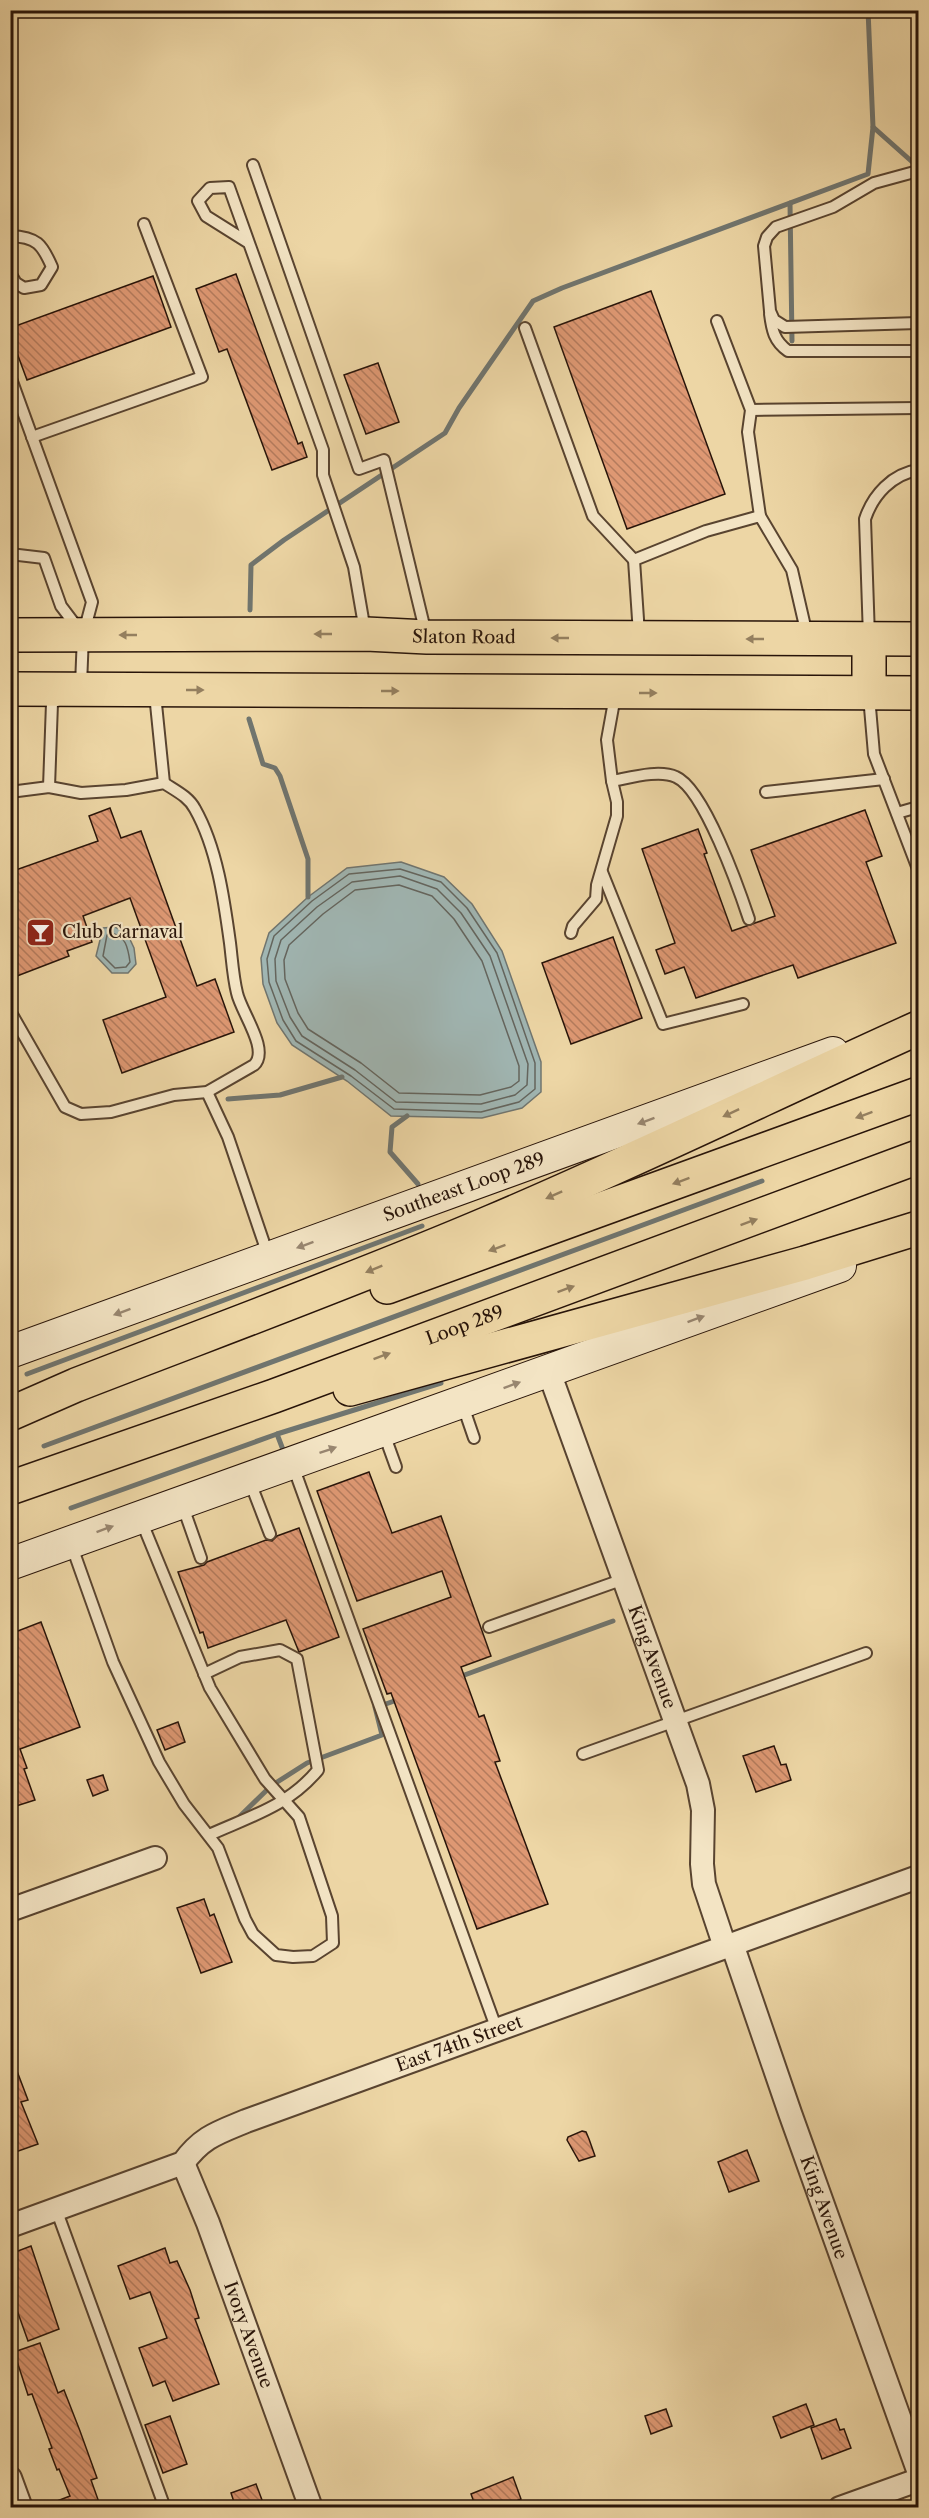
<svg xmlns="http://www.w3.org/2000/svg" width="929" height="2518" viewBox="0 0 929 2518" font-family="'Libre Caslon Text',serif">
	<defs>
		<pattern id="building-back-hatch" width="6" height="6" patternUnits="userSpaceOnUse" patternTransform="scale(1.5)"><rect width="6" height="6" fill="#de9873"/><path d="M-1 5l2 2M0 0l6 6M5-1l2 2" fill="none" stroke="#b47b5d"/></pattern>
	</defs>
	<rect width="100%" height="100%" fill="#edd6a5"/>
	<filter id="stains"><feTurbulence type="fractalNoise" baseFrequency=".00333" numOctaves="4"/><feColorMatrix values="0 0 0 0 .2 0 0 0 0 .09 0 0 0 0 .02 0 0 0 .5 -.17"/></filter>
	<radialGradient id="worn" r=".72"><stop offset=".6" stop-color="#630" stop-opacity="0"/><stop offset="1" stop-color="#630" stop-opacity=".3"/></radialGradient>
	<!-- water -->
	<g fill="#a0b6b3" stroke="#70756f" stroke-width="1.5">
		<path d="M401,862L444,877L472,904L502,951L541,1062V1092L522,1108L482,1118L391,1116L347,1081L292,1045L277,1023L263,984L261,958L269,933L308,897L347,868Z"/>
		<path d="M115,927L127,933L134,948L136,964L128,973H112L96,956L103,928Z"/>
	</g>
	<g fill="none" stroke-linecap="round" stroke-linejoin="round">
		<!-- shore -->
		<g stroke="#64655e" stroke-width="1.5">
			<path d="M400,869L441,882L467,908L497,953L535,1063V1089L519,1102L481,1112L394,1109L351,1076L296,1041L283,1020L269,982L267,959L274,936L312,901L349,874Z"/>
			<path d="M400,876L437,889L461,913L490,956L528,1064L527,1085L515,1095L481,1104L396,1102L355,1070L302,1036L290,1017L276,981L275,959L281,940L317,907L352,882Z"/>
			<path d="M399,885L432,896L454,919L482,961L519,1066V1081L511,1087L480,1095L399,1093L361,1063L308,1029L298,1013L285,979L284,960L289,945L323,914L355,890Z"/>
			<path d="M110,933C126,935 128,948 130,962L126,967L115,968L103,956L107,935Z"/>
		</g>
		<!-- stream -->
		<g stroke="#70756f" stroke-width="5">
			<path d="M873,127L918,167"/>
			<path d="M790,203L792,341"/>
			<path d="M250,610L251,565L284,540L445,433L459,408L533,301L562,288L868,174L873,127L868,10"/>
			<path d="M249,719L263,764L275,768L280,776L308,859V897"/>
			<path d="M228,1099L280,1095L342,1077"/>
			<path d="M407,1116L392,1127L390,1152L418,1184"/>
			<path d="M27,1374L422,1226"/>
			<path d="M44,1446L762,1181"/>
			<path d="M285,1455L277,1434L441,1383"/>
			<path d="M71,1508L277,1434"/>
			<path d="M459,1677L613,1621"/>
			<path d="M380,1706L400,1699"/>
			<path d="M236,1820L271,1786L307,1763L382,1735L375,1707"/>
		</g>
	</g>
	<!-- building -->
	<g fill="url(#building-back-hatch)" stroke="#281409" stroke-width="1.5">
		<path d="M236,274L298,444L302,442L307,457L272,470L227,349L219,352L196,289Z"/>
		<path d="M153,276L171,327L27,380L10,334V328Z"/>
		<path d="M651,291L725,494L627,529L554,327Z"/>
		<path d="M378,363L399,422L366,434L344,375Z"/>
		<path d="M110,808L121,838L141,831L197,986L215,979L234,1032L122,1073L103,1020L166,997L130,898L83,916L92,942L67,951L69,956L17,976L10,959V872L98,841L89,816Z"/>
		<path d="M865,810L882,856L866,862L896,943L798,978L793,965L696,998L684,967L665,974L656,950L675,943L642,849L698,829L707,853L704,854L732,931L775,916L751,850Z"/>
		<path d="M613,937L642,1018L571,1044L542,963Z"/>
		<path d="M369,1472L392,1533L441,1516L491,1656L461,1667L479,1717L484,1715L500,1761L495,1762L548,1904L477,1929L391,1693L387,1694L363,1629L451,1597L442,1571L357,1601L317,1491Z"/>
		<path d="M299,1528L339,1637L299,1652L286,1620L208,1648L203,1632L200,1633L178,1572L204,1565L207,1562L266,1540L272,1541L277,1536Z"/>
		<path d="M41,1622L80,1727L20,1749L27,1768L24,1769L35,1800L10,1808V1634Z"/>
		<path d="M178,1722L185,1742L165,1750L157,1730Z"/>
		<path d="M774,1746L781,1765L786,1764L791,1780L756,1792L743,1756Z"/>
		<path d="M103,1775L108,1790L93,1796L87,1780Z"/>
		<path d="M204,1899L210,1916L214,1914L232,1962L201,1973L177,1908Z"/>
		<path d="M10,2058H12L28,2100L21,2102L38,2144L10,2154Z"/>
		<path d="M582,2131L586,2132L589,2139L595,2156L579,2161L567,2140L568,2137Z"/>
		<path d="M747,2150L759,2181L729,2192L718,2162Z"/>
		<path d="M31,2246L59,2329L28,2341L13,2299L16,2298L10,2283V2254Z"/>
		<path d="M165,2248L170,2263L177,2261L190,2290L199,2318L195,2319L219,2384L173,2401L165,2381L153,2386L139,2348L167,2338L150,2292L130,2299L118,2266Z"/>
		<path d="M40,2343L58,2393L64,2390L80,2431L97,2478L91,2480L101,2508H44V2506L70,2496L59,2469L57,2470L49,2449L52,2448L32,2394L28,2395L14,2352Z"/>
		<path d="M806,2404L814,2425L781,2438L773,2417Z"/>
		<path d="M666,2409L672,2426L651,2434L645,2416Z"/>
		<path d="M170,2416L187,2464L163,2473L145,2425Z"/>
		<path d="M836,2419L840,2430L844,2429L851,2448L822,2459L811,2428Z"/>
		<path d="M513,2477L521,2499L500,2508H476L471,2494Z"/>
		<path d="M256,2484L265,2508H236L231,2493Z"/>
	</g>
	<g fill="none" stroke-linecap="round" stroke-linejoin="round">
		<defs>
			<g id="lane">
				<path d="M253,165L359,469L384,460L426,634"/>
				<path d="M918,171L874,183L833,207L776,227L767,237L764,246L770,311L774,320L785,327L918,323"/>
				<path d="M10,236C37,237 42,244 52,267L41,285L24,288L16,283L10,273"/>
				<path d="M249,243L206,216L198,201L210,188L229,187L323,450V475L354,567L365,631"/>
				<path d="M770,314C772,330 774,341 788,351H918"/>
				<path d="M717,321L751,410L748,432L760,516"/>
				<path d="M525,328L593,516L634,560"/>
				<path d="M10,376L92,602L84,632"/>
				<path d="M751,410L918,408"/>
				<path d="M32,437L202,377L144,224"/>
				<path d="M10,554L44,558L61,606L83,635L81,685"/>
				<path d="M639,634L634,560L706,531L760,516L792,570L807,635"/>
				<path d="M869,637L865,519C873,495 892,474 918,470"/>
				<path d="M155,694L164,783"/>
				<path d="M869,696L874,754L918,869"/>
				<path d="M612,781C629,778 659,769 676,777C704,789 739,889 749,919"/>
				<path d="M49,787L52,703L60,699"/>
				<path d="M10,792L49,787L81,793L126,790L164,783C176,791 189,797 195,809C217,848 224,899 230,943C232,959 233,977 237,993C241,1012 270,1050 254,1065L207,1092L174,1095L111,1112L81,1114L65,1107L10,1011"/>
				<path d="M766,792L884,779"/>
				<path d="M897,813L918,807"/>
				<path d="M602,872L663,1024L743,1004"/>
				<path d="M571,933L573,926L596,899L597,885L617,816V802L612,781L607,740L615,696"/>
				<path d="M207,1092L228,1137L268,1255"/>
				<path d="M462,1403L474,1438"/>
				<path d="M383,1431L396,1467"/>
				<path d="M293,1466L497,2030"/>
				<path d="M250,1482L270,1534"/>
				<path d="M182,1504L201,1558"/>
				<path d="M71,1544L113,1662L159,1762L184,1804L218,1848L245,1919L253,1934L276,1955L293,1957L313,1956L333,1943L332,1916L299,1817L265,1779L210,1688L141,1520"/>
				<path d="M489,1627L624,1579"/>
				<path d="M204,1674L240,1657L280,1650L297,1659L318,1770C288,1806 251,1816 209,1835"/>
				<path d="M583,1754L866,1653"/>
				<path d="M56,2209L165,2508"/>
			</g>
			<g id="street">
				<path id="s1" d="M549,1372L698,1784L703,1810L702,1864L704,1884L725,1947"/>
				<path d="M10,1910L155,1858"/>
				<path id="s2" d="M732,1944L790,2113L918,2470"/>
				<path id="s3" d="M183,2163L208,2223L311,2508"/>
				<path id="s4" d="M10,2226L183,2163C202,2137 217,2133 246,2121L918,1877"/>
				<path d="M10,2478L21,2508"/>
				<path d="M840,2508L918,2480"/>
			</g>
			<g id="secondary">
				<path id="s5" d="M10,1352L833,1053"/>
				<path d="M10,1564L840,1266"/>
			</g>
			<g id="highway">
				<path id="s6" d="M10,635L366,634L427,637L918,639"/>
				<path d="M10,689L918,693"/>
				<path d="M869,693V639"/>
				<path d="M387,1287L918,1094"/>
				<path d="M350,1389L805,1263L918,1228"/>
				<path d="M10,1414L76,1385C215,1331 355,1280 491,1222C635,1161 776,1092 918,1028"/>
				<path id="s7" d="M10,1488L274,1396L918,1157"/>
			</g>
		</defs>
		<!-- lane casing -->
		<use href="#lane" stroke="#594430" stroke-width="14"/>
		<!-- street casing -->
		<use href="#street" stroke="#594430" stroke-width="26"/>
		<!-- secondary casing -->
		<use href="#secondary" stroke="#281409" stroke-width="34"/>
		<!-- highway casing -->
		<use href="#highway" stroke="#281409" stroke-width="36"/>
		<!-- lane -->
		<use href="#lane" stroke="#f3e4c4" stroke-width="10"/>
		<!-- street -->
		<use href="#street" stroke="#f3e4c4" stroke-width="22"/>
		<!-- secondary -->
		<use href="#secondary" stroke="#f3e4c4" stroke-width="32"/>
		<!-- highway -->
		<use href="#highway" stroke="#edd6a5" stroke-width="33"/>
	</g>
	<!-- one-way arrows -->
	<defs><path id="oneway-solid" d="M-6-.8H1V-3.2L6.5 0L1 3.2V.8H-6Z" transform="scale(1.5)"/></defs>
	<g fill="#947f5f">
		<use href="#oneway-solid" transform="translate(323 634) rotate(180)"/>
		<use href="#oneway-solid" transform="translate(128 635) rotate(180)"/>
		<use href="#oneway-solid" transform="translate(560 638) rotate(-180)"/>
		<use href="#oneway-solid" transform="translate(755 639) rotate(-180)"/>
		<use href="#oneway-solid" transform="translate(195 690)"/>
		<use href="#oneway-solid" transform="translate(390 691)"/>
		<use href="#oneway-solid" transform="translate(648 693)"/>
		<use href="#oneway-solid" transform="translate(731 1113) rotate(155)"/>
		<use href="#oneway-solid" transform="translate(864 1115) rotate(160)"/>
		<use href="#oneway-solid" transform="translate(681 1181) rotate(160)"/>
		<use href="#oneway-solid" transform="translate(554 1195) rotate(156)"/>
		<use href="#oneway-solid" transform="translate(749 1222) rotate(-20)"/>
		<use href="#oneway-solid" transform="translate(497 1248) rotate(160)"/>
		<use href="#oneway-solid" transform="translate(374 1269) rotate(158)"/>
		<use href="#oneway-solid" transform="translate(566 1289) rotate(-20)"/>
		<use href="#oneway-solid" transform="translate(382 1356) rotate(-20)"/>
	</g>
	<g fill="#988670">
		<use href="#oneway-solid" transform="translate(646 1121) rotate(160)"/>
		<use href="#oneway-solid" transform="translate(305 1245) rotate(160)"/>
		<use href="#oneway-solid" transform="translate(122 1312) rotate(160)"/>
		<use href="#oneway-solid" transform="translate(696 1319) rotate(-20)"/>
		<use href="#oneway-solid" transform="translate(512 1385) rotate(-20)"/>
		<use href="#oneway-solid" transform="translate(328 1450) rotate(-19)"/>
		<use href="#oneway-solid" transform="translate(105 1529) rotate(-20)"/>
	</g>
	<!-- icons -->
	<defs>
		<symbol id="bar-square" viewBox="-11 -11 22 22"><rect x="-9" y="-9" width="18" height="18" rx="4" fill="#8f2418" stroke="#f3e4c4"/><path d="M-6-5H6L.8 .8V4.5H3.5V6h-7V4.5H-.8V.8Z" fill="#fff"/></symbol>
	</defs>
	<g fill-rule="evenodd">
		<use href="#bar-square" x="24" y="916" width="33" height="33"/>
	</g>
	<g text-anchor="middle" dominant-baseline="central" stroke-width="4.5" stroke-linejoin="round" paint-order="stroke">
		<!-- street labels -->
		<g font-size="18" fill="#281409" stroke="#f3e4c4">
			<text stroke="none"><textPath href="#s6" startOffset="454">Slaton Road</textPath></text>
			<text stroke="none"><textPath href="#s5" startOffset="483">Southeast Loop 289</textPath></text>
			<text stroke="none"><textPath href="#s7" startOffset="483">Loop 289</textPath></text>
			<text stroke="none"><textPath href="#s1" startOffset="303">King Avenue</textPath></text>
			<text stroke="none"><textPath href="#s4" startOffset="488">East 74th Street</textPath></text>
			<text stroke="none"><textPath href="#s2" startOffset="279">King Avenue</textPath></text>
			<text stroke="none"><textPath href="#s3" startOffset="184">Ivory Avenue</textPath></text>
		</g>
		<!-- poi labels -->
		<g font-size="18" fill="#281409" stroke="#f3e4c4" text-anchor="start">
			<text x="62" y="932">Club Carnaval</text>
		</g>
	</g>
	<!-- margin -->
	<rect width="929" height="2518" fill="none" stroke="#edd6a5" stroke-width="36"/>
	<rect x="12" y="12" width="905" height="2494" fill="none" stroke="#281409" stroke-width="3"/>
	<rect x="18" y="18" width="893" height="2482" fill="none" stroke="#281409" stroke-width="1.5"/>
	<rect width="100%" height="100%" filter="url(#stains)"/>
	<rect width="100%" height="100%" fill="url(#worn)"/>
</svg>
